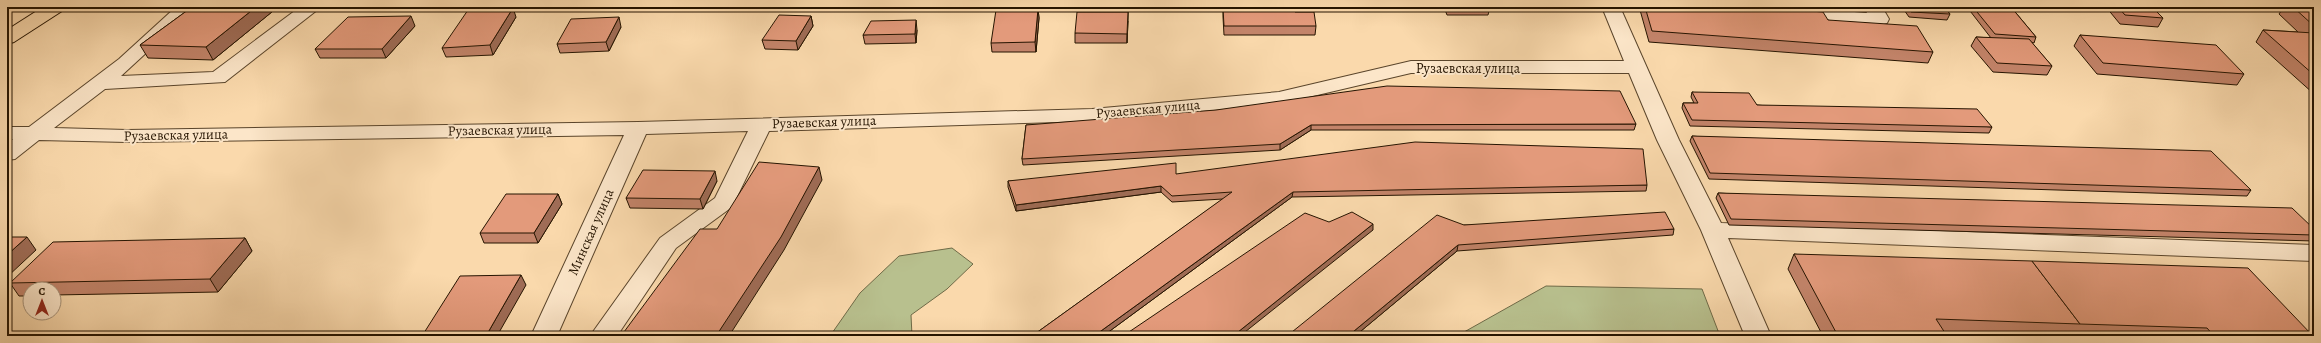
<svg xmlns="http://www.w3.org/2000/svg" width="2321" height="343" viewBox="0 0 2321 343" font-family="Alegreya,serif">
	<rect width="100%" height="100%" fill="#fad9ac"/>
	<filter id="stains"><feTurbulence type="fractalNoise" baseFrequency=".005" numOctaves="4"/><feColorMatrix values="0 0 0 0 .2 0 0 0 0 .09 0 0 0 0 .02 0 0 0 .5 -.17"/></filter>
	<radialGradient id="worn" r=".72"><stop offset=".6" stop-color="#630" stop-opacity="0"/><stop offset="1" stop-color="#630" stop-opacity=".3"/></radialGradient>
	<!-- green -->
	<g fill="#b8c08e" stroke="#6e6a47">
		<path d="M952,248L973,264L947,289L911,315L912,336H830L860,293L899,256Z"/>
		<path d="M1546,286L1702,289L1720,336H1457Z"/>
	</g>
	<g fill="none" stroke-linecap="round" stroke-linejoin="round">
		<defs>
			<g id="minor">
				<path d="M176,7H196L121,76L213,72L300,7H321L225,82L105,89L54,128L127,130L638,122L1092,109L1279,92L1411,61H1624L1602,7H1620L1679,140L1721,223L2314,245V261L1728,238L1771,336H1745L1701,230L1657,140L1629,73H1411L1279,104L1092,121L769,131L732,207L676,248L617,336H590L660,238L715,198L748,131L646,134L557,336H531L624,135L127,142L39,140L15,159L7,160V144L13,139H7V127H29L119,59Z"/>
				<path d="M1864,7H1882L1889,19L1887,23L1880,25L1803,20L1797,18L1794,14L1797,10L1803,8L1867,13Z"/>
			</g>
			<path id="major" d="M43,7H65L62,11L14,42L7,44V30Z"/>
		</defs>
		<!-- minor casing -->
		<use href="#minor" stroke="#5a452b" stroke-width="2"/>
		<!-- major casing -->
		<use href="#major" stroke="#251400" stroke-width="2"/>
		<!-- minor -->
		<use href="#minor" fill="#fce6c9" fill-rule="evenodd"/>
		<!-- major -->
		<use href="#major" fill="#fad9ac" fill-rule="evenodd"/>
	</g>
	<!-- wall -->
	<g fill="#c3846a" stroke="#251400">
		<path d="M192,7H278L213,60L148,58L140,45Z"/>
		<path d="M1444,7H1490L1488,15H1447Z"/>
		<path d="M1640,7H1760L1828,20L1933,52L1928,63L1649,42L1640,10Z"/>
		<path d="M1902,7H1944L1950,14L1947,20L1909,17Z"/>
		<path d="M1967,7H2011L2036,37L2034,43L2031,42L2052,66L2047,75L1993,72L1971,46L1976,37L1991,38Z"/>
		<path d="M2106,7H2152L2163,18L2158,27L2120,24Z"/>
		<path d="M2284,7H2314V94L2256,42L2263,30L2298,32L2279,14Z"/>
		<path d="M1223,8L1295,12L1316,26L1315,35H1224L1223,17Z"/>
		<path d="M1038,9L1039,18L1036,52H992L991,43Z"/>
		<path d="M811,16L813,26L798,50L765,49L762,40Z"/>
		<path d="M516,17L493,55L446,57L442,48Z"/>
		<path d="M1128,21L1127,43H1075V33Z"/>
		<path d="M415,26L386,58H320L315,49Z"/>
		<path d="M621,27L609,51L560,53L557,44Z"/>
		<path d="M917,30L916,43L865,44L863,35Z"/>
		<path d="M2080,35L2244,74L2237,85L2097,74L2074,46Z"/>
		<path d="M1692,92L1757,105L1992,127L1989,133L1690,126L1682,108L1683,103H1694L1691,97Z"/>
		<path d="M1636,124L1634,130H1311L1280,150L1023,165L1022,159L1026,125Z"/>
		<path d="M1692,136L2251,190L2247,196L1709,179L1690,141Z"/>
		<path d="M717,181L703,209L630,208L626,198Z"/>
		<path d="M1008,181L1647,185L1646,191L1292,197L1103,336H1032L1223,199L1172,202L1161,192L1016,211L1008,187Z"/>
		<path d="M1718,193L2314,229V241L1729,225L1716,198Z"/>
		<path d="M558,194L562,204L538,243H484L480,233Z"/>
		<path d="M1464,225L1674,229L1673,235L1457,251L1355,336H1287Z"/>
		<path d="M245,238L252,251L218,292L54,295V289H30V296H19L10,283Z"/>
		<path d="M1794,254L2313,336H1997L1946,334L1947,336H1823L1788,269Z"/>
	</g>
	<!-- shaded-wall -->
	<g fill="#9f6c56" stroke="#251400">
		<path d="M256,7H278L213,60L206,47Z"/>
		<path d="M513,8L516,17L493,55L490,45Z"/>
		<path d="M1038,9L1039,18L1036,52L1035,42Z"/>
		<path d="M1128,12V21L1127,43V34Z"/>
		<path d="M411,16L415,26L386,58L382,49Z"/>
		<path d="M811,16L813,26L798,50L796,41Z"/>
		<path d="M619,17L621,27L609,51L606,42Z"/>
		<path d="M916,20L917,30L916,43L915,34Z"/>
		<path d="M1311,125V130L1280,150V144Z"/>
		<path d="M819,167L822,180L784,250L729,336H716Z"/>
		<path d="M715,171L717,181L703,209L700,199Z"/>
		<path d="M1161,186V192L1016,211V205Z"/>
		<path d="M1293,192L1292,197L1103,336H1094Z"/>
		<path d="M558,194L562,204L538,243L534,233Z"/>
		<path d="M1373,224V230L1240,336H1233Z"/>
		<path d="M27,237L36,250L7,277V255Z"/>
		<path d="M245,238L252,251L218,292L210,279Z"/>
		<path d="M1458,245L1457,251L1355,336H1348Z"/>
		<path d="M521,275L526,285L497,336H486Z"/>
	</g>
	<!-- building -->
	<g fill="#e39a7b" stroke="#251400">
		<path d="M192,7H256L206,47L140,45Z"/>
		<path d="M1645,7H1760L1823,12L1828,20L1917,26L1933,52L1652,31Z"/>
		<path d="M1907,7H1944L1950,14L1911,12Z"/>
		<path d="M1973,7H2011L2036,37L1995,34Z"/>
		<path d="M2118,7H2152L2163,18L2125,15Z"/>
		<path d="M2293,7H2314V26Z"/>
		<path d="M513,8L490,45L442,48L468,10Z"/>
		<path d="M1223,8H1294L1295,12H1314L1316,26H1224Z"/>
		<path d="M1038,9L1035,42L991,43L996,10Z"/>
		<path d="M1077,12H1128L1127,34L1075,33Z"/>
		<path d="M779,15L811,16L796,41L762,40Z"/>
		<path d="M411,16L382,49H315L348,17Z"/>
		<path d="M619,17L606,42L557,44L571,19Z"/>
		<path d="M916,20L915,34L863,35L871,21Z"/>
		<path d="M2263,30L2314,33V75Z"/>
		<path d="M2080,35L2216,45L2244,74L2103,63Z"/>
		<path d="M1976,37L2029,39L2052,66L1997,63Z"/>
		<path d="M1387,86L1620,91L1636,124L1311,125L1280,144L1022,159L1026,125L1216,110Z"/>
		<path d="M1692,92L1749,93L1757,105L1977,109L1992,127L1692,120L1683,103H1698Z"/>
		<path d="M1692,136L2211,151L2251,190L1710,173Z"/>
		<path d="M1415,142L1643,149L1647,185L1293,192L1094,336H1032L1232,192L1172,196L1161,186L1016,205L1008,181L1176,163V174Z"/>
		<path d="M759,162L819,167L781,237L716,336H621L700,229H717Z"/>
		<path d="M643,170L715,171L700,199L626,198Z"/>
		<path d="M1718,193L2292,208L2314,229V235L1731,219Z"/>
		<path d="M506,194H558L534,233H480Z"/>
		<path d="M1352,212L1373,224L1233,336H1123L1305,213L1329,222Z"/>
		<path d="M1665,212L1674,229L1458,245L1348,336H1287L1437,215L1464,225Z"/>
		<path d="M7,237H27L7,255Z"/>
		<path d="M245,238L210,279L10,283L53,242Z"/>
		<path d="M1794,254L2032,261L2080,324L1936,319L1947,336H1838Z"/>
		<path d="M2032,261L2248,268L2313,336H2214L2207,328L2080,324Z"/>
		<path d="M521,275L486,336H422L460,276Z"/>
	</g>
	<g text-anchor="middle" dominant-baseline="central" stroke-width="4" stroke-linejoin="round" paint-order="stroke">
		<!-- street labels -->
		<g font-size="14" fill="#251400" stroke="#fce6c9">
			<text x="1468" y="68">Рузаевская улица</text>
			<text transform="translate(1148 109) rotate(-5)">Рузаевская улица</text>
			<text transform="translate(824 122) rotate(-2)">Рузаевская улица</text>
			<text transform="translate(500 130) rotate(-1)">Рузаевская улица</text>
			<text transform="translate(176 135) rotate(-1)">Рузаевская улица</text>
			<text transform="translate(591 232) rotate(-66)">Минская улица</text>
		</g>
	</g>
	<!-- margin -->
	<rect width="2321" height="343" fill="none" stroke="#fad9ac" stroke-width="24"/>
	<rect x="8" y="8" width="2305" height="327" fill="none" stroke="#251400" stroke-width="2"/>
	<rect x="12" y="12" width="2297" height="319" fill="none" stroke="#251400"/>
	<!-- north arrow -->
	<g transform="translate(42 301)"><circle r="19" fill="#fce6c9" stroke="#a69279"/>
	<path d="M0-3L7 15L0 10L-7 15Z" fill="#8f2418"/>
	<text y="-6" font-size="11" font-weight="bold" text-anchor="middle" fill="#251400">С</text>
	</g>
	<rect width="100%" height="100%" filter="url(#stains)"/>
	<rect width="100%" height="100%" fill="url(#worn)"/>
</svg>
